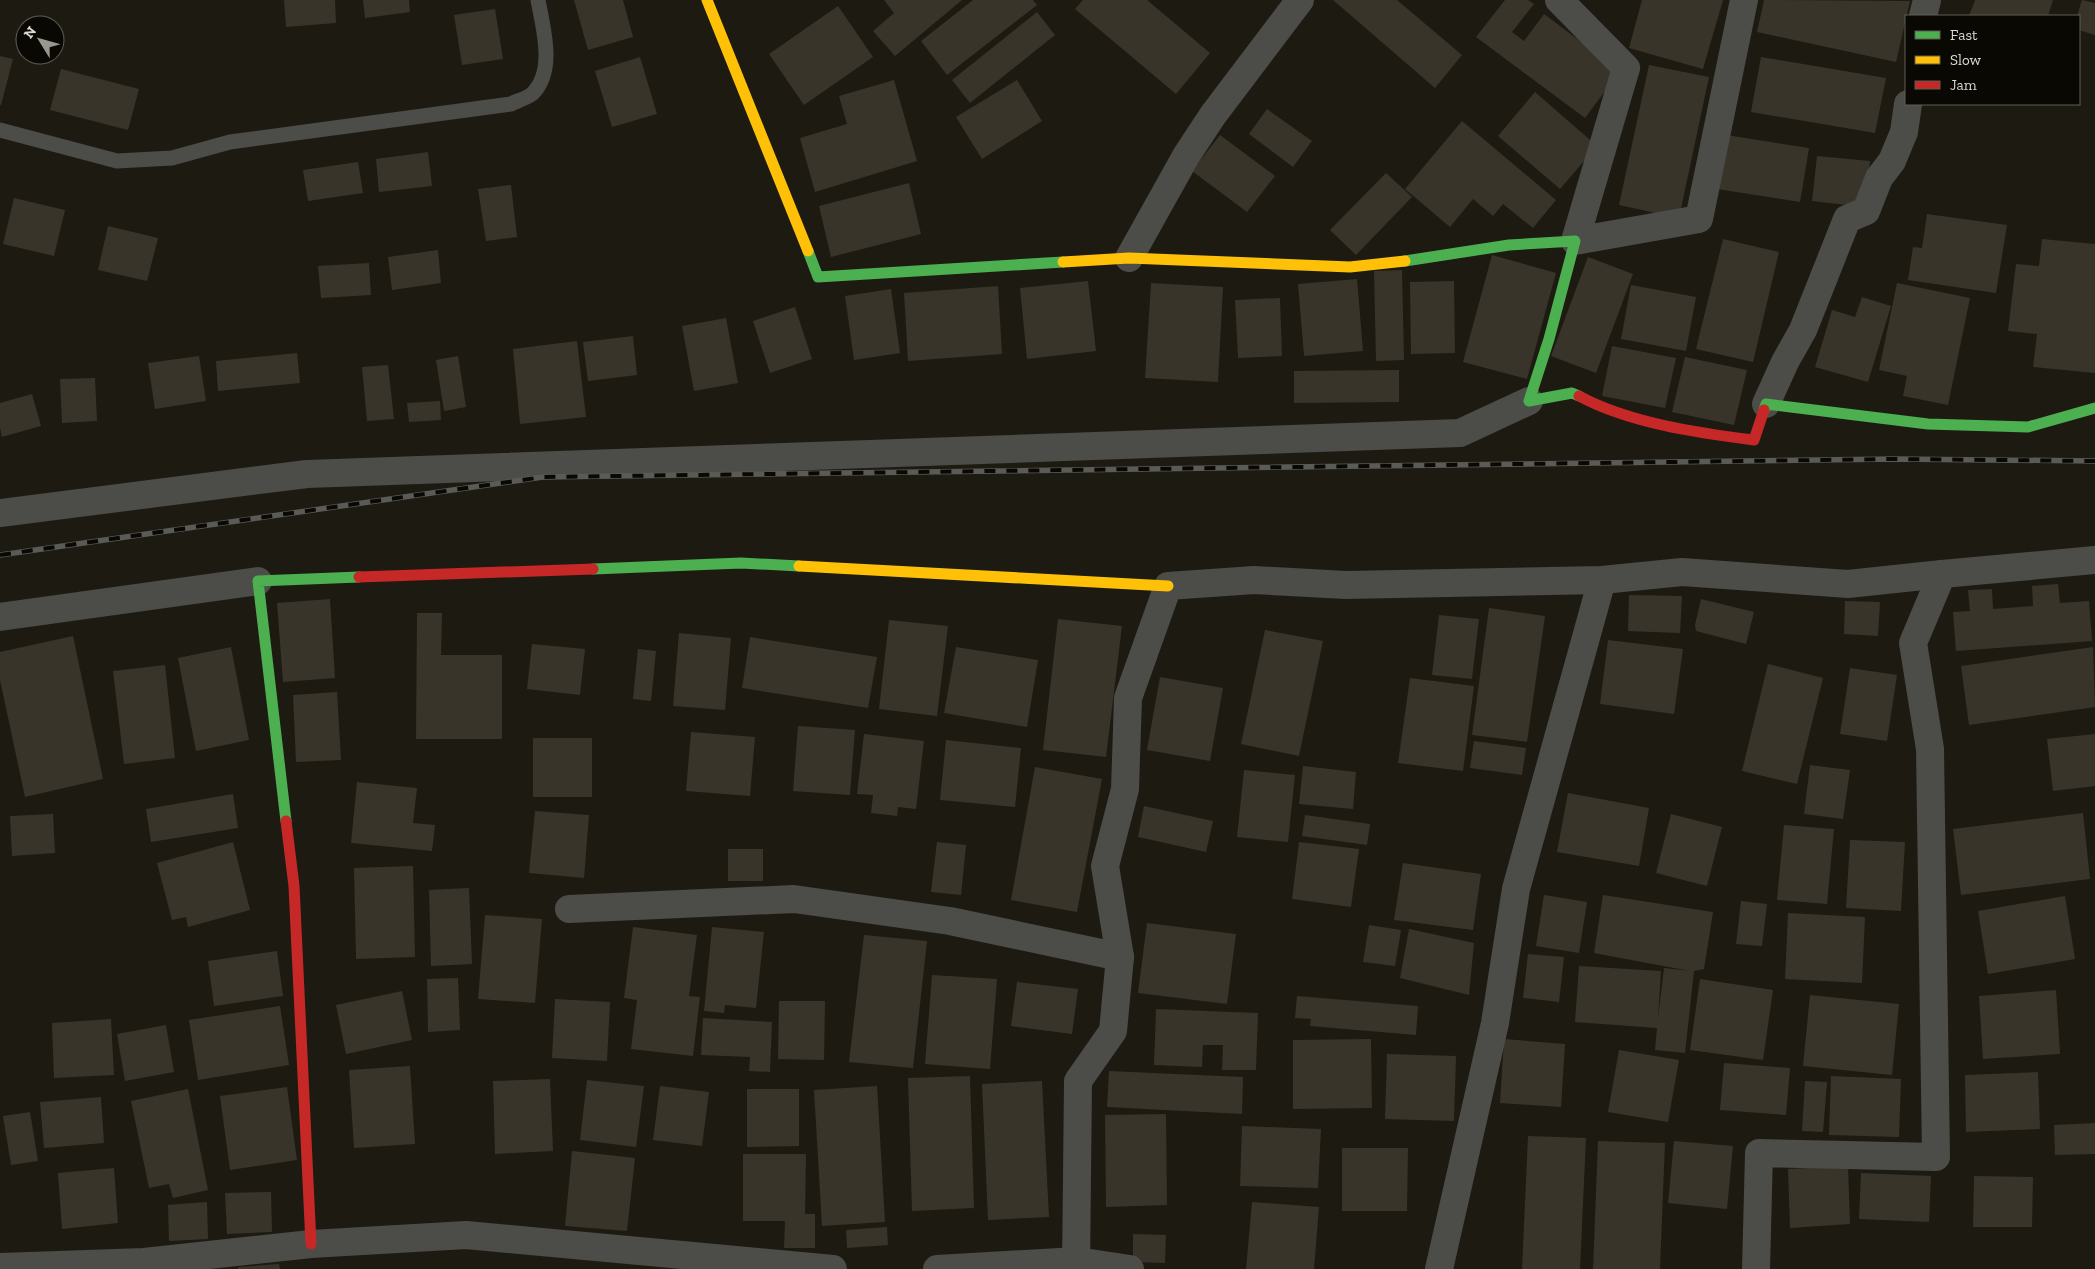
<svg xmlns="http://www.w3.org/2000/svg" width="2095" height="1269" viewBox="0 0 2095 1269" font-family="'Zilla Slab',serif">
	<rect width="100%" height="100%" fill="#1d1a12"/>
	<!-- building -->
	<g fill="#39342a">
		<path d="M284,0H335L336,23L286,27Z"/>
		<path d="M363,0H409L410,12L365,18Z"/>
		<path d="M574,0H623L633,37L588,50Z"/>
		<path d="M884,0H962L895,56L873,31L894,13Z"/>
		<path d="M973,0H1033L1037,5L947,75L921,41Z"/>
		<path d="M1083,0H1147L1210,53L1176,94L1075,9Z"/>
		<path d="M1333,0H1397L1462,55L1435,88Z"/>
		<path d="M1505,0H1528L1534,4L1512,32L1524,41L1544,14L1620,71L1585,118L1476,37Z"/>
		<path d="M1642,0H1723L1703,69L1629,48Z"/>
		<path d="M1764,0L1910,1L1896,62L1757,32Z"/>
		<path d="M1975,0H2053L2048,16H1969Z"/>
		<path d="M2082,0L2095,3V35L2079,30V16H2077Z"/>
		<path d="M838,6L873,57L804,105L769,54Z"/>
		<path d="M495,9L503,59L462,65L454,15Z"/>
		<path d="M1037,12L1055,35L970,103L952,80Z"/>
		<path d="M0,56L13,59L1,105H0Z"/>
		<path d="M640,57L657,114L612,127L595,71Z"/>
		<path d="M1761,57L1886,78L1875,133L1751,112Z"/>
		<path d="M1649,65L1709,77L1679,218L1619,205Z"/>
		<path d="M61,69L139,89L128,130L50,110Z"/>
		<path d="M894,80L917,161L815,192L800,138L847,124L839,96Z"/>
		<path d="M1017,80L1042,121L982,159L956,117Z"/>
		<path d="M1535,92L1597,146L1560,189L1498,136Z"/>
		<path d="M1267,109L1312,141L1293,167L1249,134Z"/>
		<path d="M1462,121L1556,200L1533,228L1503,204L1493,216L1473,199L1450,227L1405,189Z"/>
		<path d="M1220,135L1275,176L1247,212L1192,171Z"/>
		<path d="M1726,135L1809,148L1800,202L1717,189Z"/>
		<path d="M428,152L432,186L379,192L376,159Z"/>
		<path d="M1817,156L1870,161L1865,207L1812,201Z"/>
		<path d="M358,162L363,193L308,201L303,170Z"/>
		<path d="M1386,173L1412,197L1356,255L1330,230Z"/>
		<path d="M909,183L921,234L831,257L819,206Z"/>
		<path d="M511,185L517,237L486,241L478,189Z"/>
		<path d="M14,198L65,210L54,256L3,244Z"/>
		<path d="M1927,214L2007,225L1996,293L1908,280L1913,247L1922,248Z"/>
		<path d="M108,226L158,238L147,281L98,270Z"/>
		<path d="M1723,239L1779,252L1753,362L1696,349Z"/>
		<path d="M2042,239L2095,244V373L2033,367L2037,334L2008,331L2016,264L2039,266Z"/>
		<path d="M438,250L441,283L392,290L388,257Z"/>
		<path d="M1492,255L1556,273L1527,379L1463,362Z"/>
		<path d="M1588,257L1633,274L1596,373L1551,356Z"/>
		<path d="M369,263L371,295L321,298L318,266Z"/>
		<path d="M1402,270L1404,360L1376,361L1374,271Z"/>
		<path d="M1357,279L1363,351L1304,356L1298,284Z"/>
		<path d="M1088,281L1096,351L1027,359L1020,288Z"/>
		<path d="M1454,281L1455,353L1411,354L1410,282Z"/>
		<path d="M1151,283L1223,287L1218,382L1145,378Z"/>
		<path d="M1897,283L1970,298L1948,405L1903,396L1907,376L1879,370Z"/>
		<path d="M1631,285L1696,297L1686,351L1621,339Z"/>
		<path d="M998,286L1002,354L908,361L904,293Z"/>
		<path d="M891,289L900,353L854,360L845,296Z"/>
		<path d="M1862,297L1891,306L1868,382L1815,367L1832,310L1855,317Z"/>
		<path d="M1280,298L1282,356L1238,358L1235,300Z"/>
		<path d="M795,307L812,359L770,373L753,321Z"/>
		<path d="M726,318L738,383L694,391L682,326Z"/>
		<path d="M633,336L637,375L588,381L583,342Z"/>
		<path d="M577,341L586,417L520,424L513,349Z"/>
		<path d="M1612,346L1676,358L1665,408L1602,396Z"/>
		<path d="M297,353L300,383L218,391L216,361Z"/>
		<path d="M199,356L206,401L155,409L148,363Z"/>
		<path d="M458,356L466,407L444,411L436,360Z"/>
		<path d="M1685,357L1747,370L1734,425L1672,412Z"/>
		<path d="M388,365L394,419L367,421L362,367Z"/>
		<path d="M1399,370V402L1294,403V371Z"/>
		<path d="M95,378L97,421L62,423L60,379Z"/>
		<path d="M32,394L41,426L2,437L0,428V403Z"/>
		<path d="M440,401L441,420L409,422L407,403Z"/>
		<path d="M2058,584L2060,603L2089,601L2092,641L1956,651L1953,612L1970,611L1968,590L1992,589L1993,609L2033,606L2032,586Z"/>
		<path d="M1629,595L1682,596L1680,633L1628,631Z"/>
		<path d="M330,599L335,678L283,682L277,603Z"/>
		<path d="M1701,599L1754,612L1746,644L1696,631L1695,625Z"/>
		<path d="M1845,601L1880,602L1878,636L1844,634Z"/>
		<path d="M1489,608L1545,616L1527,742L1472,735Z"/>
		<path d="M417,613H442L441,655H502V739H416Z"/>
		<path d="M1439,615L1479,619L1472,679L1432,675Z"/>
		<path d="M1058,619L1122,626L1106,757L1043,750Z"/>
		<path d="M889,620L948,626L937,716L879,709Z"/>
		<path d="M1265,630L1323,641L1299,756L1241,744Z"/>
		<path d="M679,633L731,638L725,710L673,706Z"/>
		<path d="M73,636L103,779L25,797L0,680V652Z"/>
		<path d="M750,637L877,657L868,708L742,688Z"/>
		<path d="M1608,640L1683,649L1674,714L1600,704Z"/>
		<path d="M532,644L585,649L580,695L527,689Z"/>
		<path d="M231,647L249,740L196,751L178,658Z"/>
		<path d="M956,647L1038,660L1027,727L944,713Z"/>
		<path d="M2093,647L2095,707L1969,725L1961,666Z"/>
		<path d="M638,649L656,651L651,701L633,699Z"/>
		<path d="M1768,664L1823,678L1797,784L1742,771Z"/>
		<path d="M165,665L175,758L124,764L113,671Z"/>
		<path d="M1850,668L1897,675L1887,741L1840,734Z"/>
		<path d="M1160,677L1223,688L1210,761L1147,750Z"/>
		<path d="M1410,678L1474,686L1463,771L1398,763Z"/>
		<path d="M337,692L341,760L296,762L293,695Z"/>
		<path d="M798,726L855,730L850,795L793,791Z"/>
		<path d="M691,732L755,737L750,796L686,791Z"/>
		<path d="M864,734L924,741L916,809L898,807L897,816L871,813L873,795L857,794Z"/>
		<path d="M2095,734V786L2053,791L2047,739Z"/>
		<rect x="533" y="738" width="59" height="59"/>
		<path d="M946,740L1021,748L1015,807L940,800Z"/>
		<path d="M1474,741L1526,748L1522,775L1470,768Z"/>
		<path d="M1810,765L1850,770L1843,819L1804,814Z"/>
		<path d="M1303,766L1356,772L1353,809L1299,804Z"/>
		<path d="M1035,767L1102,779L1077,912L1011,900Z"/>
		<path d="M1244,770L1295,775L1288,842L1237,837Z"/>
		<path d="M357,782L417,788L413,823L435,825L432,851L351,843Z"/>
		<path d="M1568,793L1649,808L1639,866L1557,852Z"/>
		<path d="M233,794L238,828L151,842L146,809Z"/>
		<path d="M1144,806L1213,821L1206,852L1138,837Z"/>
		<path d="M535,811L589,815L584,878L529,873Z"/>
		<path d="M2083,813L2090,879L1961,895L1953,829Z"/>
		<path d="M53,814L55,853L12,856L10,816Z"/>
		<path d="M1671,814L1722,827L1707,886L1656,873Z"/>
		<path d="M1305,815L1370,824L1367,845L1302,836Z"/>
		<path d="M1784,825L1834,829L1827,904L1777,900Z"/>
		<path d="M1850,840L1905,842L1901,911L1846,908Z"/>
		<path d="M233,842L250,910L188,927L186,917L172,920L157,863Z"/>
		<path d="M937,842L966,845L961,895L931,892Z"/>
		<path d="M1299,842L1359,849L1351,907L1292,899Z"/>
		<rect x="728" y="849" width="35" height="32"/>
		<path d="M1403,863L1481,874L1473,930L1394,920Z"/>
		<path d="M413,866L415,957L356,959L354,868Z"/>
		<path d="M469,888L472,964L431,966L429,890Z"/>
		<path d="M1544,895L1587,902L1579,953L1536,946Z"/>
		<path d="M1603,895L1713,912L1704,969L1694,971L1685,1053L1655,1050L1657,1028L1575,1022L1579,966L1661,971L1658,1018L1664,968L1690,971L1594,953Z"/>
		<path d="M2065,896L2075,959L1988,974L1978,911Z"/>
		<path d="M1741,901L1767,904L1762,946L1736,944Z"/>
		<path d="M1788,913L1865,917L1862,983L1785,979Z"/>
		<path d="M485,915L542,919L535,1003L478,999Z"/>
		<path d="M1147,923L1236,934L1227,1004L1138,993Z"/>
		<path d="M1369,925L1401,930L1395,966L1363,962Z"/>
		<path d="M633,927L697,935L689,996L700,997L693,1056L631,1049L637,1000L624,998Z"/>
		<path d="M712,927L764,932L756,1008L725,1005L724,1013L704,1011Z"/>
		<path d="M1409,929L1474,943L1469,995L1400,978Z"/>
		<path d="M864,935L927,941L913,1068L849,1062Z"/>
		<path d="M277,951L283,996L214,1006L208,961Z"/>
		<path d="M1528,954L1564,957L1559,1002L1523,998Z"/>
		<path d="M932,975L997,979L990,1069L925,1064Z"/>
		<path d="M458,978L460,1030L428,1032L427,979Z"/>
		<path d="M1700,979L1773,990L1763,1060L1690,1050Z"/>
		<path d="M1017,982L1078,989L1072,1034L1011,1026Z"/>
		<path d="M2056,990L2060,1054L1983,1059L1979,996Z"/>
		<path d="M402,991L412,1040L346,1054L336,1005Z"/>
		<path d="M1810,995L1899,1004L1892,1075L1803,1066Z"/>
		<path d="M1297,996L1418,1006L1416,1035L1310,1026L1311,1019L1295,1018Z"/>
		<path d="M555,999L610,1002L607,1061L552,1058Z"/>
		<path d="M779,1001H825L824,1060L778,1059Z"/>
		<path d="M280,1006L289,1065L198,1080L189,1020Z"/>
		<path d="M1156,1009L1258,1013L1256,1070H1222L1223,1045H1203L1202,1067L1154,1065Z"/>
		<path d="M703,1018L772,1022L770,1072L749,1071L750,1057L701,1055Z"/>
		<path d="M111,1019L114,1075L54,1078L52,1023Z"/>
		<path d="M166,1025L174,1072L125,1081L117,1034Z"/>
		<path d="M1371,1039L1372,1108L1293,1109V1040Z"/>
		<path d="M1504,1039L1565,1044L1561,1107L1500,1103Z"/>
		<path d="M1619,1050L1679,1060L1668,1122L1608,1112Z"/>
		<path d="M1387,1054L1456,1056L1454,1121L1385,1119Z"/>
		<path d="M1724,1063L1790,1068L1786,1115L1720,1110Z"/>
		<path d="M410,1066L415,1144L354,1148L349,1070Z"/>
		<path d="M1109,1071L1243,1077L1242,1114L1107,1107Z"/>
		<path d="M2038,1072L2040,1129L1966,1132L1965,1075Z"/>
		<path d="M970,1076L974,1208L912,1211L908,1078Z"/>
		<path d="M1831,1076L1901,1079L1899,1137L1829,1135Z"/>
		<path d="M550,1079L553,1151L495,1154L493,1081Z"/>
		<path d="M587,1080L644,1086L636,1147L580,1140Z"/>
		<path d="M1042,1081L1049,1217L988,1220L982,1084Z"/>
		<path d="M1805,1081L1827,1082L1823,1132L1802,1131Z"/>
		<path d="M660,1086L709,1092L702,1146L653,1140Z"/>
		<path d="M877,1086L885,1222L822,1226L814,1090Z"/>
		<path d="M287,1087L297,1160L230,1170L220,1096Z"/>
		<path d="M188,1089L208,1190L173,1198L169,1184L149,1188L131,1101Z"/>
		<path d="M747,1089H799V1146L747,1147Z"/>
		<path d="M101,1097L104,1143L44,1148L40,1102Z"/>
		<path d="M30,1112L38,1161L11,1165L3,1116Z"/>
		<path d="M1166,1114L1167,1205L1106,1207L1105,1115Z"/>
		<path d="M2095,1123V1154L2055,1155L2054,1125Z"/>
		<path d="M1242,1126L1321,1129L1318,1188L1240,1186Z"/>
		<path d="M1528,1136L1586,1138L1580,1269H1522Z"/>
		<path d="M1598,1141L1665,1143L1660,1269H1593Z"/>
		<path d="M1674,1141L1733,1146L1727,1209L1668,1203Z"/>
		<path d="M1342,1148H1408L1407,1211H1342Z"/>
		<path d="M572,1151L635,1158L627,1231L565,1226Z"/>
		<path d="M743,1154H806L805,1214H815V1248H784L785,1221H743Z"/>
		<path d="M1848,1166L1850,1224L1790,1228L1788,1169Z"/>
		<path d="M114,1168L118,1223L62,1229L58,1173Z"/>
		<path d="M1861,1173L1931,1176L1929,1222L1859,1219Z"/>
		<path d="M1974,1176L2033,1177L2032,1227H1973Z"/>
		<path d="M271,1192L272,1232L227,1234L225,1193Z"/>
		<path d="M207,1202L208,1239L169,1241L168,1205Z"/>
		<path d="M1252,1202L1319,1207L1314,1269H1246Z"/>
		<path d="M887,1227L888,1245L847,1248L846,1230Z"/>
		<path d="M1133,1234L1166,1235L1165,1263L1133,1262Z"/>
		<path d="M279,1264L280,1269H238V1267Z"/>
	</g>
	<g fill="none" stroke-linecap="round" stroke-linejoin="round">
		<!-- lane -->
		<path stroke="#4c4c48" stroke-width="15" d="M0,130L117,161L172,158L230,142L511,104C517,101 527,98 532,94C556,71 543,28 538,0"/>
		<!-- street -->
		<g stroke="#4c4c48" stroke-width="28">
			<path d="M1559,0L1626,68L1575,241L1699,219L1744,0"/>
			<path d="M1923,16L1927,0"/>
			<path d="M1129,258L1186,156L1213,115L1300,0"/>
			<path d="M1766,404L1785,362L1803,330L1847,219L1866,211L1879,178L1892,161L1904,132L1908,104"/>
			<path d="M0,513L307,474L1460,433L1529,401"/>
			<path d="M0,617L258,581"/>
			<path d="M569,909L794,899L950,921L1120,957"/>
			<path d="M0,1267L144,1262L311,1244L466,1235L833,1269"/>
			<path d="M937,1269L1077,1261L1130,1269"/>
			<path d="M1076,1269L1078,1081L1113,1031L1120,957L1105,866L1125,789L1128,698L1168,586L1254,580L1346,585L1602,580L1682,572L1848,584L1942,574"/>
			<path d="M1439,1269L1495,1023L1516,889L1602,580"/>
			<path d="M1756,1269L1759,1153L1936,1157L1930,749L1913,643L1942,574L2095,560"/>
		</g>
		<!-- fast -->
		<g stroke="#4caf50" stroke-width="11">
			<path d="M808,251L818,277L1063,262"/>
			<path d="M1405,261L1509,245L1575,241L1549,339L1529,401L1572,393L1579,396"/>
			<path d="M1764,410L1766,404L1928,424L2028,427L2095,408"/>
			<path d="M593,569L741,563L799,566"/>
			<path d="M286,821L258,581L359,577"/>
		</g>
		<!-- slow -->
		<g stroke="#ffc107" stroke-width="11">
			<path d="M707,0L808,251"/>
			<path d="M1063,262L1129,258L1350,267L1405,261"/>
			<path d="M799,566L1168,586"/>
		</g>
		<!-- jam -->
		<g stroke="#c62828" stroke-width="11">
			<path d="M1579,396C1629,423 1698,433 1754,440L1764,410"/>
			<path d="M359,577L593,569"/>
			<path d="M286,821L294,886L311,1244"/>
		</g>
		<defs>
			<path id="rail" d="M0,555L543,477L1895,459L2095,461"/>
		</defs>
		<!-- rail casing -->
		<use href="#rail" stroke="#5a5a56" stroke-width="5.5"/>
		<!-- rail -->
		<use href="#rail" stroke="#090803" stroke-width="4" stroke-dasharray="11" stroke-linecap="butt"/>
	</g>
	<!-- legend -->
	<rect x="1905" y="15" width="175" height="90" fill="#090803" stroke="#5e5c55"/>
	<rect x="1915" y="31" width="25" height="8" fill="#4caf50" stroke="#5e5c55"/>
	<text x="1950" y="40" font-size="15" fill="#dddbd1">Fast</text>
	<rect x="1915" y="56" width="25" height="8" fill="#ffc107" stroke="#5e5c55"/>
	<text x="1950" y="65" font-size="15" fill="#dddbd1">Slow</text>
	<rect x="1915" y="81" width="25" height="8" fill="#c62828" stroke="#5e5c55"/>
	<text x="1950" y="90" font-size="15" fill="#dddbd1">Jam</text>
	<!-- north arrow -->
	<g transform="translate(40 40) rotate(307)"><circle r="24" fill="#090803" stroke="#5e5c55"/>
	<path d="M0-4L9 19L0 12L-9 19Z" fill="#9a978e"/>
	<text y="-8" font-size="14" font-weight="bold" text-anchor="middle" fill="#dddbd1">N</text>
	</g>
</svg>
